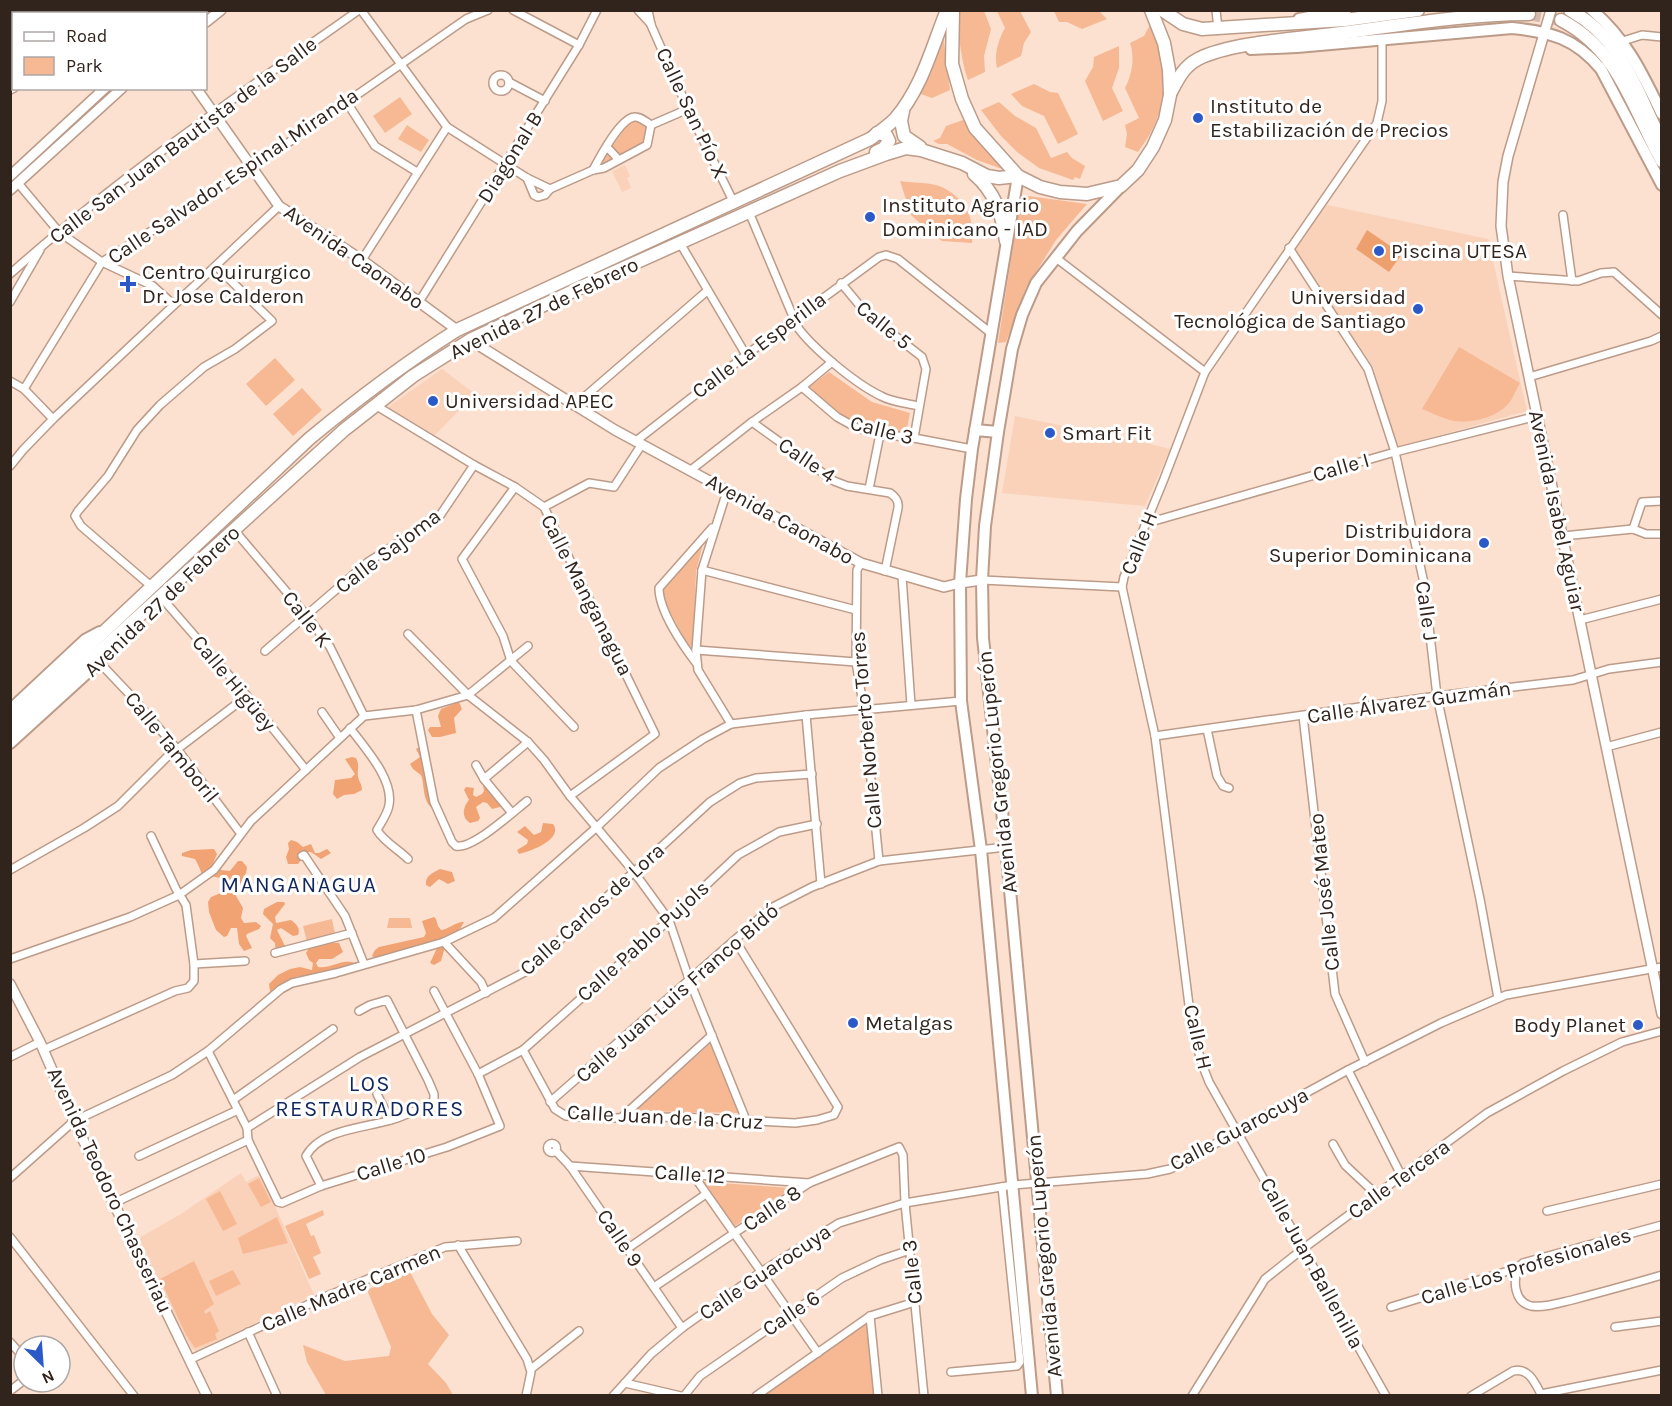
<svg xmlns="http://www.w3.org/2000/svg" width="1672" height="1406" viewBox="0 0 1672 1406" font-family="Karla,sans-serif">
	<rect width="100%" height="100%" fill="#fce0d0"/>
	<!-- built -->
	<g fill="#fad1b9">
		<path d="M625,165L630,176L627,178L631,188L622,192L612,171Z"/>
		<path d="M1327,205L1488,239L1527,411L1397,447L1373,366L1292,251Z"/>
		<path d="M442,369L475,394L435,435L388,407Z"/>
		<path d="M1015,416L1146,443L1170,449L1145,506L1002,493Z"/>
		<path d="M241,1173L246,1182L259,1175L275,1206L314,1295L196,1351L192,1349L181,1329L139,1238L181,1214Z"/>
	</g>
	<!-- green -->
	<g fill="#f6b994">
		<path d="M960,11H984L991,29L984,56L985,72L968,80C961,59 957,33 960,11Z"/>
		<path d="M997,11H1020L1031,32L1024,43L1021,56L997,68C994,55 998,40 1005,28Z"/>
		<path d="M1054,11H1099L1107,19L1082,29L1067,22H1059Z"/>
		<path d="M1142,11H1146L1148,14C1163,45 1170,96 1153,128C1149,137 1143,144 1138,152L1125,147L1127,134L1125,125L1139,118L1125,88C1132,75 1135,58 1130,43L1144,36L1150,25L1147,15Z"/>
		<path d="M943,35L950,90L932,98L921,94L914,98Z"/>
		<path d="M1119,46V68L1112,88L1123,111L1103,121L1085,81L1093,67L1094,57Z"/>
		<path d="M1034,84L1050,92L1058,93L1078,134L1058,144L1044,116L1022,106L1011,94Z"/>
		<path d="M400,97L412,114L385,133L373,116Z"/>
		<path d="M999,102L1015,116L1036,128L1051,158L1067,152L1072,158L1085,166L1080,179L1075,177L1073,180L1039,168L1017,152L1001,136L981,110Z"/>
		<path d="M966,119L1005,170L977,160L947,144H939L933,141L940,138L946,126Z"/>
		<path d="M629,122H641L647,128L645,142L599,166Z"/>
		<path d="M407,125L429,140L421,152L398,139Z"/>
		<path d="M900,181C912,183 927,182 939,186C963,195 976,218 972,243L942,241L924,227L911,215Z"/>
		<path d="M1021,195L1087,204L1056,240L1026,288L1006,342L998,343Z"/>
		<path d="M1459,347L1520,383C1516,389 1513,399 1508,404C1496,418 1472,423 1454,421C1444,419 1432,413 1422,409Z"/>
		<path d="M275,358L295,380L266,406L246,384Z"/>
		<path d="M829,372L872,402L910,413L906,434L854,422L805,390Z"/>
		<path d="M302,388L322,410L293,436L273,414Z"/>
		<path d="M703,544L696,572L693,647L688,646L664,600V586Z"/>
		<path d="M389,918H410L412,928H387Z"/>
		<path d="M332,919L335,934L307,942L303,926Z"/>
		<path d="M710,1044L740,1113L635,1111Z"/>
		<path d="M259,1178L271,1202L261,1207L248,1184Z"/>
		<path d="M702,1182H706L792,1188L735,1226Z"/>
		<path d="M220,1191L237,1224L223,1231L206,1199Z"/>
		<path d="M323,1210L324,1215L306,1224L311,1236L314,1235L321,1253L313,1257L321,1274L309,1279L285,1226Z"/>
		<path d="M277,1217L288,1243L243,1254L238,1238Z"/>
		<path d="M194,1261L214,1304L204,1311L205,1314L210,1311L219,1331L215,1334L217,1339L195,1348L186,1335L160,1279Z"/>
		<path d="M233,1270L241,1284L216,1296L209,1281Z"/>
		<path d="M410,1272L432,1314L449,1335L428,1364L446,1383L453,1395H326L307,1362L303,1345L345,1361L389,1356L391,1347L367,1290Z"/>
		<path d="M868,1321L874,1395H763Z"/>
	</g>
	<!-- forest -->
	<g fill="#f2a373">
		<path d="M459,702L462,709L454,718L456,733L440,737H432L428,730L430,727H441L438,716L441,709Z"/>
		<path d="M421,746L435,808H432C422,800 425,786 421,775L413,769L410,764L420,757L416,749Z"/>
		<path d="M352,757L356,758C360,766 357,769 358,777C359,782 362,784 362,790L354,794L344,795L337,799L333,794L335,780L351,778L355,774L345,759Z"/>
		<path d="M486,777L489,780L502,804L500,807L492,809L487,803L483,802L476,807L480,818L478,821L470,823C461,817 463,807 469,800L464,790L466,787L474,788L473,795L476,797L482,794L484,791L482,779Z"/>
		<path d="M543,823L553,824C564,839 531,851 519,854L517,850L527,844L528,840L517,832L525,826L534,835L541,832Z"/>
		<path d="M291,840L297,842L303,847L311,844L315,853H319L327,849L331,853L321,859L311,852H307L298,864H288L286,857L289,849L288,843Z"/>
		<path d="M214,849L217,854L213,863L221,870L230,871L238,861H242L247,867L246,873L235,894L243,908L241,918L244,923L256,922L261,926L259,929L247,934L246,936L252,948L244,951L239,944L237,928H231L227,936L224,937L216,930L209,912L208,902L211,897L228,890L230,882L224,883L220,878C194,872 207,880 195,859L182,856V853L191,850Z"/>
		<path d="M440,869L452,872L455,881L448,884L439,879L430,887L426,885C425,876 432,873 440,869Z"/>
		<path d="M277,902H284L285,904L275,917L276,923L291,920C296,924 301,928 298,935L293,936L281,928L277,930L286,948L284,954L279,956L276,955L275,943L270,938L273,924L263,914L264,909Z"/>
		<path d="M434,917L436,919L438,926L441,930C449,929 457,921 464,922L460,929L448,936L441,961L434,965L430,963L438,946L380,957L375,958L372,956L375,950L379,947L424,937L426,933L422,921Z"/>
		<path d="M323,943H339L343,952L332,959H319L316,963L318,967C331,969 342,958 355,963V965L307,980L298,976C288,982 293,990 278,996L270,992L269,984L278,975L290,969L300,967L312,970L313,963L309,960L306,953L309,948Z"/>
	</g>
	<!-- water -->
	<path fill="#ed9f6e" d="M1367,230L1402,254L1389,272L1356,249Z"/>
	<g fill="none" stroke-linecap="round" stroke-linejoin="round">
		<!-- highway-tunnel -->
		<path stroke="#d3baac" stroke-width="12" stroke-dasharray="12 6" stroke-linecap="butt" d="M1529,14L1560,20"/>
		<defs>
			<g id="street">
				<path d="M25,10L33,14"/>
				<path d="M361,10L447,127L527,178L550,189"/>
				<path d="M513,10L579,45"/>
				<path d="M638,10L651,24"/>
				<path d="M648,10L651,25L688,109L733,201"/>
				<path d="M1216,10L1218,29"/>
				<path d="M94,14L97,10"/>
				<path d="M1382,39V101L1377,123L1205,372L1164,479L1124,577L1122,587L1155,736L1192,1029L1202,1064L1209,1082L1386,1396"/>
				<path d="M1623,41L1642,35L1662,37"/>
				<circle cx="501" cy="83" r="8"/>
				<path d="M509,82L545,101"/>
				<path d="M10,90L14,88"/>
				<path d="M346,101L375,146L417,172"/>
				<path d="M651,125L688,109"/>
				<path d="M607,147L619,160"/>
				<path d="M593,170C600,157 620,119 634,117C640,116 646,122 651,125"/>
				<path d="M527,178L534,195L538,197L545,195L550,189L593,170L604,168L647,145L651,125"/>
				<path d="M18,183L59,232L102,262L153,286L174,305"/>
				<path d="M749,212L794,319"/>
				<path d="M1563,215L1572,281"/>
				<path d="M680,243L746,355"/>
				<path d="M1289,248L1368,369L1395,452L1424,583L1437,696L1480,899L1498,998"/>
				<path d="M1056,258L1205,372"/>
				<path d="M362,260L447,127"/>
				<path d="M10,274C119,177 240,94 359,10"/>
				<path d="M1508,276L1578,281L1601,273L1614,272L1662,315"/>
				<path d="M841,283L866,313L922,357L926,369L914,438"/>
				<path d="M10,302L40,250"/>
				<path d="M419,302L579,45L597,10"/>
				<path d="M793,320C806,344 856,384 881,396C892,402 906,403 918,406"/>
				<path d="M1529,377L1651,341L1662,336"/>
				<path d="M10,381L24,389L53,419"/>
				<path d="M802,387L837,417L857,428L880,434L914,438L972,449"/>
				<path d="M24,389L102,262L252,168L466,19L488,10"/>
				<path d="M375,405L474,465L515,487L544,507L655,734L570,796"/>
				<path d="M574,406L707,291"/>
				<path d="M752,422L834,481L847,486L890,493C896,497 899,501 898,508L885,571"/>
				<path d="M636,441L746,355L879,257L886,255L898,259L992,334"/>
				<path d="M10,466L23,450L53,419L279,206"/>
				<path d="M691,470L752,422L802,387L832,362"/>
				<path d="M515,487L462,559L503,636L511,661L574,727"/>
				<path d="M869,489L880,434"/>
				<path d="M727,491L702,570L696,650L698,670L731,724"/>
				<path d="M544,507L589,483L614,487L642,444"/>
				<path d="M1147,523L1395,452L1537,416"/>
				<path d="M1633,529L1642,502L1662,501"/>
				<path d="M235,531L307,616L330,647L364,716"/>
				<path d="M1563,536L1633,529L1646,534H1662"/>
				<path d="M861,563L857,570L856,662L864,710L879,861"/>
				<path d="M702,570L856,610"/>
				<path d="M902,576L911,705"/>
				<path d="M982,580L1122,587"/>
				<path d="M151,586L81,526L75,516L78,511L108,476L137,430L160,405L204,367L235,349L272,321L216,266"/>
				<path d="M161,597L247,696L306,770"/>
				<path d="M1580,620L1662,599"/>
				<path d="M408,634L468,695L528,742L544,760L570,796L634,872L669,920L689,979L746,1120"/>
				<path d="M696,650L856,662"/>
				<path d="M265,651L368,562L439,517L474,465"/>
				<path d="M99,662L134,699L177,749L241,834"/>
				<path d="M697,664C683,646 659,611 659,588L712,528"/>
				<path d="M416,710L434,802L452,842L456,846C473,849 513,812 527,801"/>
				<path d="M322,712L340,738"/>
				<path d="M806,715L821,884"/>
				<path d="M1303,716L1335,994L1365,1062"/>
				<path d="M350,728C364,747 394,779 389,805C388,813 381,823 377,830C384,842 398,849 408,859"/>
				<path d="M1207,729L1217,776L1223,786L1229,788"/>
				<path d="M1155,736L1437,696L1573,680L1609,669L1662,662"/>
				<path d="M1606,747L1662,732"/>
				<path d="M476,765L484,779L512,813"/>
				<path d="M484,779L528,742"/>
				<path d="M302,856L304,855L345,916L364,964"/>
				<path d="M10,870L84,828L118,806L167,757L247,696"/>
				<path d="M444,942L481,982L486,993"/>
				<path d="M275,953L352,933"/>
				<path d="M10,959L130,917L179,895L214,870L251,821L364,716L416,710L468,695L528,646"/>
				<path d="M194,964L245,961"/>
				<path d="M43,1050L175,991L188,988L194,981V964L186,905L176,889L151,836"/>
				<path d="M523,1050L555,1109L566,1116L611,1118L681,1117L795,1123L817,1120L834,1115L838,1107L735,940"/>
				<path d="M208,1051L247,1128L248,1140L278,1202L282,1203L321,1186L447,1147L500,1126L478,1074L434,991"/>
				<path d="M10,1057L40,1042"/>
				<path d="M1348,1070L1402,1177"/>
				<path d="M478,1074L523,1050L669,920L738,855L779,832L817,824"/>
				<path d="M377,1094L390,1120"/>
				<path d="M233,1100L333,1029"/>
				<path d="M550,1102L771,908L812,887L879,861L1006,847"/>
				<path d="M621,1118L712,1035"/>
				<path d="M247,1128L360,1057L525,972L710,802L740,783L756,778L812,774"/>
				<circle cx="552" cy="1148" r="4.5"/>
				<path d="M1333,1144L1345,1165L1377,1195"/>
				<path d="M556,1151L570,1166L682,1328"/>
				<path d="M139,1156L238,1110"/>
				<path d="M570,1166L809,1183"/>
				<path d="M694,1176L818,1353"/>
				<path d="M10,1178L74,1121L172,1075L208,1051L281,989L292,983L336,973L444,942L494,918L598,826L659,768L703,739L731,724L806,715L961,701"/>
				<path d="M321,1186L306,1156C321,1129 365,1128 391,1120C404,1116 417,1110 430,1104L434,1100V1094L428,1080L387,1000L370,1005L359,1011"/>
				<path d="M114,1203L248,1140"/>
				<path d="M1547,1211L1662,1184"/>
				<path d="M10,1237L134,1396"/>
				<path d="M458,1245L527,1359L531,1372L526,1396"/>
				<path d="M627,1249L706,1194"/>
				<path d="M1518,1268C1513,1281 1514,1302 1531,1306C1545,1308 1559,1303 1572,1300C1602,1292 1632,1284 1662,1275"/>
				<path d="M654,1287L809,1183L899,1147L903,1155L905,1203L924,1396"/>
				<path d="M1391,1307L1518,1268L1523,1263L1662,1225"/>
				<path d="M870,1316L878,1396"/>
				<path d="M1615,1327L1662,1321"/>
				<path d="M248,1332L277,1396"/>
				<path d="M10,1342L24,1358"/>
				<path d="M191,1359L320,1299L445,1247L517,1241"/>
				<path d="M531,1369L579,1331"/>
				<path d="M951,1372L1017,1366L1020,1362L1002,1187"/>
				<path d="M625,1383L681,1396"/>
				<path d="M10,1391L24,1380"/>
				<path d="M1541,1394L1662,1370"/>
				<path d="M613,1396L651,1354L682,1328L761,1272L839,1223L905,1203L1013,1185L1147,1174L1170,1169L1184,1163L1236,1131L1348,1070L1441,1023L1506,995L1662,967"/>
				<path d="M684,1396L700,1376L842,1278L880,1260L910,1250"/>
				<path d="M756,1396L870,1316L915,1302"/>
				<path d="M1192,1396L1265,1279L1304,1248L1487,1113L1563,1071L1622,1042L1662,1031"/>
				<path d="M1471,1396L1513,1371C1529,1367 1535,1383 1542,1396"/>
			</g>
			<g id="secondary">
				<path d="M143,10L145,14"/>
				<path d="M1551,10L1508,156L1503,182L1501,226L1508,276L1662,1014"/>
				<path d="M198,14L202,10"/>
				<path d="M206,22L221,10"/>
				<path d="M196,88L279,206L362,260L457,330"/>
				<path d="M10,176L105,88"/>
				<path d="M10,190L122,88"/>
				<path d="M470,340L615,430L861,563L944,587L960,583L982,580"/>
				<path d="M10,984L40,1042L74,1121L207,1396"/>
			</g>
			<g id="primary">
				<path d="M1592,10C1627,40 1642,73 1662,114"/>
				<path d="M1299,19L1346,10"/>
				<path d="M1251,49L1297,47L1512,28C1551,32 1575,38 1601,69L1662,185"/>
				<path d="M1018,176L972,449L966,499L960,583L961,701L981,850L1032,1396"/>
				<path d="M975,430L998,432"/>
				<path d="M10,710L85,640L100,632"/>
				<path d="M10,743L99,662L113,649L121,635"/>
				<path d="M1057,1396L1006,847L983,638L982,580L985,526L998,432L1012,349L1022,315L1036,283L1077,231L1121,186"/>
			</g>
			<g id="highway">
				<path d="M953,10L952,64L962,99L975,128L1018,176L1040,187L1060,192L1087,194L1121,186L1138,170L1153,147L1165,120L1170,95L1169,70L1164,43L1151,10"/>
				<path d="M1162,10L1183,24L1202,29L1345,20L1418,10"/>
				<path d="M1570,10C1625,41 1635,90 1662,142"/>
				<path d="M1561,20C1620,51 1632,107 1662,161"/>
				<path d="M1170,94C1178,79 1183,67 1198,59C1227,44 1290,39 1324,35C1392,27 1461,14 1529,14"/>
				<path d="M903,111L901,121L904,136L920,147"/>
				<path d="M876,152L884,148L889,141L886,135L877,133"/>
				<path d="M974,174C995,192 1002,214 1006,241"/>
				<path d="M10,720L309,439C356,400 405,363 457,330L870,139C878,133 888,126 895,119C922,88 932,47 947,10"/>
				<path d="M10,733L344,430L413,376L470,340L588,284L840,171L886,154L906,148L921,150L962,163L987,176L999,178L1018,176"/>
			</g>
		</defs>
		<!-- street casing -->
		<use href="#street" stroke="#bc9b89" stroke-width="10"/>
		<!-- secondary casing -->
		<use href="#secondary" stroke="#bc9b89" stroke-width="12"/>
		<!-- primary casing -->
		<use href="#primary" stroke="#bc9b89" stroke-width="14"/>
		<!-- highway casing -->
		<use href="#highway" stroke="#bc9b89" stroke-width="15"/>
		<!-- street -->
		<use href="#street" stroke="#fff" stroke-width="7"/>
		<!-- secondary -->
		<use href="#secondary" stroke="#fff" stroke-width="9"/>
		<!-- primary -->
		<use href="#primary" stroke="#fff" stroke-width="10"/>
		<!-- highway -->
		<use href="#highway" stroke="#fff" stroke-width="12"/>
	</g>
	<!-- markers -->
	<g fill="#2b5ac8" stroke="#fff" stroke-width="2">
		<circle cx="1198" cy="118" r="6"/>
		<circle cx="870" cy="217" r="6"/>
		<circle cx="1379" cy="251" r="6"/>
		<path d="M125 275h6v6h6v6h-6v6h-6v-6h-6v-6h6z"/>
		<circle cx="1418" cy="309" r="6"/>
		<circle cx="433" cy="401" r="6"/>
		<circle cx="1050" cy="433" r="6"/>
		<circle cx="1484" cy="543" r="6"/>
		<circle cx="853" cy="1023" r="6"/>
		<circle cx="1638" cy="1025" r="6"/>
	</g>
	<g text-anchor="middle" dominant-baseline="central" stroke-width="6" stroke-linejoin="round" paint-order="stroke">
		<!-- poi labels -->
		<g font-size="21" fill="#31241d" stroke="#fff" text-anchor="start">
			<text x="1210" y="106">Instituto de<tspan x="1210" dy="24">Estabilización de Precios</tspan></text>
			<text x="882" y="205">Instituto Agrario<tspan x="882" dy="24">Dominicano - IAD</tspan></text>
			<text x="1391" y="251">Piscina UTESA</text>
			<text x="142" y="272">Centro Quirurgico<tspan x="142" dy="24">Dr. Jose Calderon</tspan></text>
			<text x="1406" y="297" text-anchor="end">Universidad<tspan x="1406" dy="24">Tecnológica de Santiago</tspan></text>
			<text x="445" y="401">Universidad APEC</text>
			<text x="1062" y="433">Smart Fit</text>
			<text x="1472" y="531" text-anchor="end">Distribuidora<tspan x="1472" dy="24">Superior Dominicana</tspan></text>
			<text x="865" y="1023">Metalgas</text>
			<text x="1626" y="1025" text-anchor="end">Body Planet</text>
		</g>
		<!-- street labels -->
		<g font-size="21" fill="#31241d" stroke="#fff">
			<text transform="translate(692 113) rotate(65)">Calle San Pío X</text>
			<text transform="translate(183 140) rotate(-37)">Calle San Juan Bautista de la Salle</text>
			<text transform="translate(510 157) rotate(-58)">Diagonal B</text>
			<text transform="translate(233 176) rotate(-34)">Calle Salvador Espinal Miranda</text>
			<text transform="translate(354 257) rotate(35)">Avenida Caonabo</text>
			<text transform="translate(544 308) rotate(-26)">Avenida 27 de Febrero</text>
			<text transform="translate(884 325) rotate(39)">Calle 5</text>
			<text transform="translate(759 345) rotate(-37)">Calle La Esperilla</text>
			<text transform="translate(882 430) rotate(14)">Calle 3</text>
			<text transform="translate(807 460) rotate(34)">Calle 4</text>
			<text transform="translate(1341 467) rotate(-16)">Calle I</text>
			<text transform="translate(1557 511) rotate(78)">Avenida Isabel Aguiar</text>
			<text transform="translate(780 519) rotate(29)">Avenida Caonabo</text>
			<text transform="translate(1139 543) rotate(-68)">Calle H</text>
			<text transform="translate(388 551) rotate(-37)">Calle Sajoma</text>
			<text transform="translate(587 595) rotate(63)">Calle Manganagua</text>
			<text transform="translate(162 601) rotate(-44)">Avenida 27 de Febrero</text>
			<text transform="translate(1427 611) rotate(82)">Calle J</text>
			<text transform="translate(307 619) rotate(52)">Calle K</text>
			<text transform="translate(234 683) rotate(50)">Calle Higüey</text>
			<text transform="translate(1409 702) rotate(-8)">Calle Álvarez Guzmán</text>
			<text transform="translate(866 730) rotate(-95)">Calle Norberto Torres</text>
			<text transform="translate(172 747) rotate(51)">Calle Tamboril</text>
			<text transform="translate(997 772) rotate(-96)">Avenida Gregorio Luperón</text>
			<text transform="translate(1324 892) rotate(-96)">Calle José Mateo</text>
			<text transform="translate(592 909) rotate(-42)">Calle Carlos de Lora</text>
			<text transform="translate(643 941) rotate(-42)">Calle Pablo Pujols</text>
			<text transform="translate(677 993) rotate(-41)">Calle Juan Luis Franco Bidó</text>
			<text transform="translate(1198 1037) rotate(77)">Calle H</text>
			<text transform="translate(665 1117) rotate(3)">Calle Juan de la Cruz</text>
			<text transform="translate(1239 1129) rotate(-28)">Calle Guarocuya</text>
			<text transform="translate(391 1164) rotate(-17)">Calle 10</text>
			<text transform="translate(690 1174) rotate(4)">Calle 12</text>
			<text transform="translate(1399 1179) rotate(-36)">Calle Tercera</text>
			<text transform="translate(110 1190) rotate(65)">Avenida Teodoro Chasseriau</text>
			<text transform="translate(772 1208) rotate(-34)">Calle 8</text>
			<text transform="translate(620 1238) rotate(56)">Calle 9</text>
			<text transform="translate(1044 1256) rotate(-95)">Avenida Gregorio Luperón</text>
			<text transform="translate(1312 1263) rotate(61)">Calle Juan Ballenilla</text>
			<text transform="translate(1526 1266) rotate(-17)">Calle Los Profesionales</text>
			<text transform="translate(765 1272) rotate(-34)">Calle Guarocuya</text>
			<text transform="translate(912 1272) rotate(-96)">Calle 3</text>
			<text transform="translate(351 1288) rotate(-23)">Calle Madre Carmen</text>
			<text transform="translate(791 1313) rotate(-34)">Calle 6</text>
		</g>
		<!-- neighbourhood labels -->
		<g font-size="22" letter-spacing="1.5" fill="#11275d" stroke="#fff">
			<text x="299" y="885">MANGANAGUA</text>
			<text x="370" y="1084">LOS<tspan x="370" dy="25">RESTAURADORES</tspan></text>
		</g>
	</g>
	<!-- border -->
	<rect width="1672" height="1406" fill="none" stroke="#31241d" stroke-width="24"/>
	<!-- legend -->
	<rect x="12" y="12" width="195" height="78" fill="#ffffff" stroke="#ada7a5" stroke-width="1.5"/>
	<rect x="24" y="32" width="30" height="9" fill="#ffffff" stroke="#ada7a5" stroke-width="1.5"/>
	<text x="66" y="42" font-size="18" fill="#31241d">Road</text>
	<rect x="24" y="57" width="30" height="18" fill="#f6b994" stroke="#ada7a5" stroke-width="1.5"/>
	<text x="66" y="72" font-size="18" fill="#31241d">Park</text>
	<!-- north arrow -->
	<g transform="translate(42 1364) rotate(155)"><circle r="28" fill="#ffffff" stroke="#ada7a5" stroke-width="1.5"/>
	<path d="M0-4.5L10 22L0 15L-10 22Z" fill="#2b5ac8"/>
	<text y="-9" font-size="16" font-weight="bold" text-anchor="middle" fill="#31241d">N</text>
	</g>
</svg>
